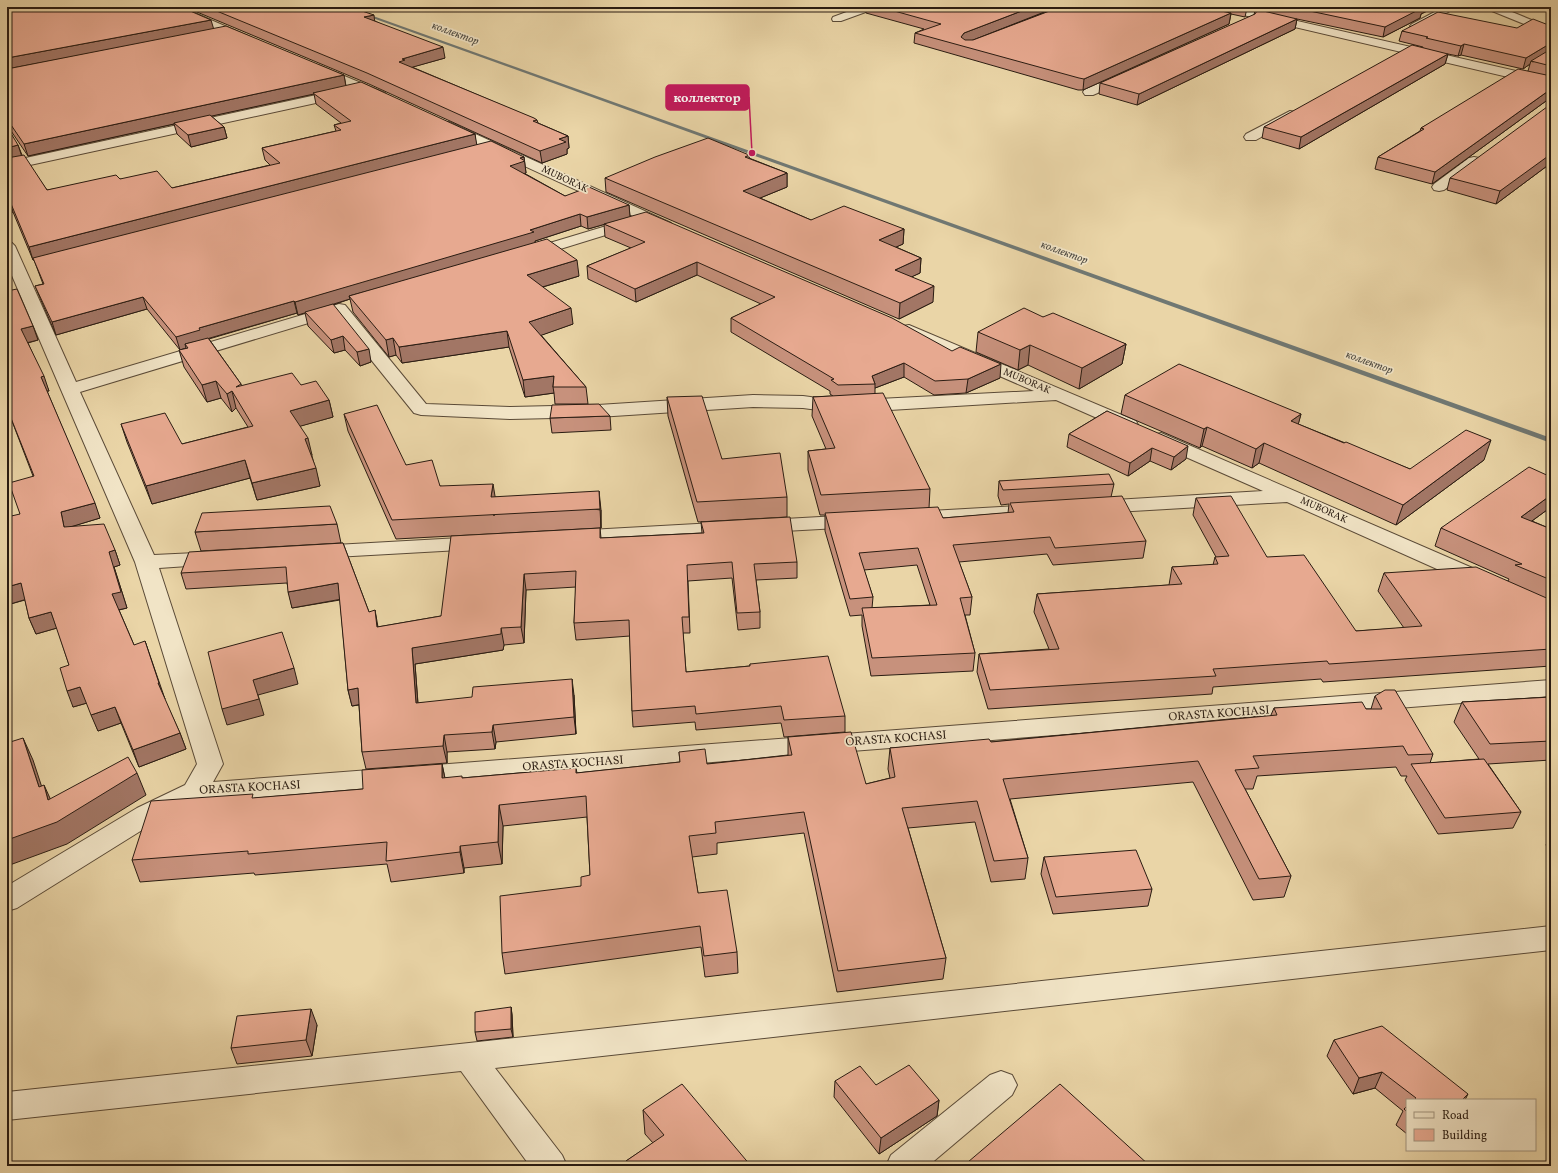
<svg xmlns="http://www.w3.org/2000/svg" width="1558" height="1173" viewBox="0 0 1558 1173" font-family="Vollkorn,serif">
	<rect width="100%" height="100%" fill="#ead5a7"/>
	<filter id="stains"><feTurbulence type="fractalNoise" baseFrequency=".005" numOctaves="4"/><feColorMatrix values="0 0 0 0 .2 0 0 0 0 .09 0 0 0 0 .02 0 0 0 .5 -.17"/></filter>
	<radialGradient id="worn" r=".72"><stop offset=".6" stop-color="#630" stop-opacity="0"/><stop offset="1" stop-color="#630" stop-opacity=".3"/></radialGradient>
	<g fill="none" stroke-linecap="round" stroke-linejoin="round">
		<!-- stream -->
		<path fill="#707873" fill-rule="evenodd" d="M342,7H348L1551,438V443Z"/>
		<defs>
			<g id="minor">
				<path d="M167,7H181L250,37L252,39L250,41H242L168,9Z"/>
				<path d="M860,7H875L874,9L841,21H833L832,19L833,17Z"/>
				<path d="M1217,7H1236L1551,79V87L1222,10Z"/>
				<path d="M1444,7H1457L1420,28L1416,29L1410,26L1412,24Z"/>
				<path d="M1486,7H1500L1551,28V35L1487,9Z"/>
				<path d="M318,65L385,93L387,96L385,99H377L314,72L312,69L314,66Z"/>
				<path d="M1126,72L1130,73L1132,76L1130,79L1093,95H1085L1083,92L1085,89Z"/>
				<path d="M344,89L348,90L350,93L348,96L7,170V162Z"/>
				<path d="M1290,111L1295,112L1296,115L1295,118L1256,140H1246L1244,137L1246,134Z"/>
				<path d="M449,122L671,223L673,226L671,229L666,230L661,229L444,129L442,126L444,123Z"/>
				<path d="M1474,157L1479,158L1481,161L1479,164L1444,190L1439,191L1434,190L1432,187L1434,184L1469,158Z"/>
				<path d="M633,218L638,219L640,222L638,225L528,259L523,257L520,254L523,251Z"/>
				<path d="M7,241L12,243L15,246L76,382L339,304L345,305L426,404L510,407L598,405L753,395L803,396L840,401L1034,391L903,334L900,330L903,326L909,325L1136,421L1138,425L1136,429L1129,431L1122,429L1056,400L840,413L803,408L753,407L598,417L510,419L421,415L414,413L335,315L80,392L154,555L217,552L225,553L228,558L225,563L217,564L159,568L223,764L213,782L1551,680V696L255,798L198,801L155,822L17,908L7,911V886L137,808L185,785L197,764L135,562L7,264Z"/>
				<path d="M1161,433L1491,576L1494,581L1491,586L1483,588L1475,586L1287,502L1098,513L1091,511L1088,507L1091,503L1098,501L1263,491L1154,443L1151,439L1154,435Z"/>
				<path d="M1037,505L1044,507L1047,511L1044,515L1037,517L912,524L905,522L902,518L905,514L912,512Z"/>
				<path d="M856,515L863,517L866,521L863,525L856,527L571,543L564,541L560,537L564,533L571,531Z"/>
				<path d="M478,537L485,539L489,543L485,547L478,549L317,558L309,557L306,552L309,547L317,546Z"/>
				<path d="M1551,926V950L495,1068L562,1155L567,1166H530L461,1071L7,1120V1092L469,1043Z"/>
				<path d="M1001,1071L1012,1075L1017,1085L1012,1095L928,1166H886L891,1155L990,1075Z"/>
			</g>
		</defs>
		<!-- minor casing -->
		<use href="#minor" stroke="#5a4a37" stroke-width="2"/>
		<!-- minor -->
		<use href="#minor" fill="#f1e4c6" fill-rule="evenodd"/>
	</g>
	<!-- wall -->
	<g fill="#c7917c" stroke="#2a1c12" fill-rule="evenodd">
		<path d="M7,7L213,29L344,75L346,86L475,134L476,145L524,157L526,173H524L565,196L629,205L630,217L588,229L581,226L535,241V242L579,276L543,287L573,324L541,335L586,387L588,404H555L554,393L525,397L509,347L402,363L396,355L389,357L353,312L350,299L333,305L371,362L360,366L345,350L334,353L308,326L305,313L298,315L297,313L209,339L241,384L242,386L301,385L329,400L333,417L300,426L312,455V456L320,486L257,500L250,478L152,504L127,442L121,424L182,444L248,427L236,408L232,412L221,398L207,402L184,367L179,350L186,349V348L180,350L147,309L56,335L40,298L35,286L43,284L34,260H33L13,212L7,213V136L18,145L22,155L47,190L120,179L172,188L270,165L265,160L262,148L336,131L334,125L341,123L316,104L314,94L211,116L224,127L227,138L191,147L177,134L174,124L28,156L7,125Z"/>
		<path d="M185,7H350L375,21L445,58L412,67L537,120L538,123L568,136L569,148L567,149V154L542,163L369,84Z"/>
		<path d="M866,7H1057L973,40L1060,7H1435L1421,14L1420,18L1383,37L1297,19L1295,29L1137,105L1099,94L1100,83L1254,15L1255,10L1247,8L1245,17L1231,14L1229,24L1083,90H1078L914,43L915,33L924,29L866,13Z"/>
		<path d="M1402,31L1551,53V100L1546,101L1432,184L1375,169L1378,157L1420,131L1421,128L1528,71L1530,64L1523,69L1461,55L1458,56L1448,54L1445,64L1299,149L1262,138L1264,127L1423,48V47L1399,41Z"/>
		<path d="M749,155V158L787,173V187L760,198L811,220L904,229L903,244L896,247L921,258L920,273L911,277L933,302L899,319L606,192L605,178Z"/>
		<path d="M1551,163L1496,204L1447,190L1450,178Z"/>
		<path d="M604,224L1000,378L966,393L934,395L904,377L875,388V394L930,489L929,508L943,518L1008,513L1009,504L1001,505L998,496L999,481L1114,484L1111,497L1146,541L1143,558L1053,565L1047,554L959,562L972,597L970,615H965L975,653L973,671L871,676L862,626V615L850,616L825,531V515H820L808,470V451L826,449L812,416L813,397L833,396L830,394V391L731,332V318L761,304L697,275L636,302L588,279L587,266L631,248L605,237ZM917,565L930,605L872,608L873,597L864,570Z"/>
		<path d="M1043,317L1126,344L1122,364L1079,389L1028,365L1018,370L976,352L978,332Z"/>
		<path d="M33,326L38,340L28,343L49,391H47L100,518L70,527L115,550L120,565L114,567L127,608L119,610L134,645L164,698L180,733L186,749L139,767L121,723L98,731L87,703L73,707L69,665L57,628L36,634L29,618L25,600L7,605L20,514L33,476L7,408Z"/>
		<path d="M1125,395L1301,414L1298,424L1410,469L1484,460L1396,525L1259,463L1252,468L1202,446L1200,448L1121,414Z"/>
		<path d="M667,397L722,459L787,497V517L698,522L668,416Z"/>
		<path d="M1107,411L1186,459L1171,470L1150,461L1128,476L1067,447L1069,434Z"/>
		<path d="M344,414L406,465L440,486L495,497L601,510V528L396,539L348,431Z"/>
		<path d="M610,416L611,430L552,433L550,418Z"/>
		<path d="M1551,477V507L1532,521L1551,529V666L1323,682L1321,679L1213,687L1212,694L988,709L977,672L979,654L1049,649L1034,612L1037,594L1169,585L1172,567L1213,565L1215,557H1216L1193,515L1196,498L1356,631L1404,628L1378,591L1384,573L1508,581L1509,579L1435,546L1441,528Z"/>
		<path d="M701,522L797,562V578L756,580L760,612V628L738,630L732,578L688,581L690,633H683L686,672L750,666V664L845,716V732L784,737L781,723L696,730L695,722L633,727L632,711L630,636L576,640L574,623L576,587L526,590L524,643L504,645L503,650L415,664L418,703L574,695L576,734L496,742L495,749L447,752V763L366,769L362,752L359,705L352,706L348,690L340,600L292,608L287,583L186,589L181,573L343,543L369,612L378,627L441,616L600,528L601,538L702,533Z"/>
		<path d="M337,524L341,543L201,551L195,532Z"/>
		<path d="M1375,696L1433,754L1430,763L1479,759L1454,722L1462,702L1551,697V760L1488,764L1521,812L1513,828L1438,834L1405,780L1407,776H1401L1396,767L1257,776L1253,789H1245L1291,876L1284,897L1253,900L1193,782L1010,799L1028,858L1025,879L991,882L975,822L908,828L946,958L943,979L837,992L804,833L717,843V854L692,857L698,893L737,952L738,973L705,977L701,947L505,974L502,953L581,886L590,875L587,817L503,826L502,864L464,868V873L391,882L387,864L255,875L254,873L140,882L132,860L255,798L363,789L442,764L445,778H462L576,768L577,773L680,762L679,752L707,764L788,755V737L866,784L890,778L888,769L890,748L991,742L1271,715L1274,708L1371,709Z"/>
		<path d="M1551,835V852L1546,845Z"/>
		<path d="M1044,857L1152,889L1148,906L1053,914L1041,874Z"/>
		<path d="M511,1007L512,1015L513,1037L477,1041L475,1032Z"/>
		<path d="M317,1025L312,1056L237,1064L231,1048Z"/>
		<path d="M1334,1040L1465,1100H1407V1134L1396,1125L1403,1111L1375,1088L1353,1094L1327,1056Z"/>
		<path d="M835,1081L876,1085L939,1100L937,1116L879,1154L834,1097Z"/>
		<path d="M643,1110L751,1166H627L626,1161L653,1143L645,1134Z"/>
	</g>
	<!-- shaded-wall -->
	<g fill="#a27665" stroke="#2a1c12">
		<path d="M1032,7H1057L963,44L961,37L964,33Z"/>
		<path d="M1418,7H1435L1421,14L1420,18L1383,37L1385,27Z"/>
		<path d="M1231,13L1229,24L1083,90L1084,79Z"/>
		<path d="M374,15L375,25L364,17Z"/>
		<path d="M1297,19L1295,29L1137,105L1139,94Z"/>
		<path d="M211,20L214,30L7,69V58Z"/>
		<path d="M1551,43V51L1533,62L1531,61L1530,64L1523,69L1526,58Z"/>
		<path d="M1464,44L1461,55L1458,56L1461,46Z"/>
		<path d="M443,47L445,58L406,69L399,62L402,59Z"/>
		<path d="M1448,54L1445,64L1299,149L1301,137Z"/>
		<path d="M344,75L346,87L313,93L314,94L175,124L174,123V124L28,156L24,144Z"/>
		<path d="M1551,89V100L1546,101L1432,184L1435,172Z"/>
		<path d="M224,127L227,138L191,147L188,135Z"/>
		<path d="M475,134L477,146L33,260L29,247Z"/>
		<path d="M568,136L569,148L567,149V154L542,163L540,151L559,139Z"/>
		<path d="M18,145L22,157L7,161V148Z"/>
		<path d="M1551,148V163L1496,204L1500,191Z"/>
		<path d="M749,155L750,169L745,157Z"/>
		<path d="M524,157L526,173L512,177L510,166L520,158Z"/>
		<path d="M787,173V187L743,205V191Z"/>
		<path d="M9,199L13,212L7,213V200Z"/>
		<path d="M629,205L630,217L588,229L587,217Z"/>
		<path d="M580,214L581,226L535,241V245L349,296L350,299L298,315L295,302L530,230Z"/>
		<path d="M904,229L903,244L878,255L879,240Z"/>
		<path d="M921,258L920,273L894,285L895,270Z"/>
		<path d="M577,260L579,276L529,291L527,275Z"/>
		<path d="M697,262V275L636,302L635,289Z"/>
		<path d="M934,286L933,302L899,319L900,303Z"/>
		<path d="M143,297L147,309L56,335L52,322Z"/>
		<path d="M294,301L297,313L203,340L185,344L186,348L180,350L176,337L199,328Z"/>
		<path d="M571,308L573,324L531,339L529,322Z"/>
		<path d="M33,326L38,340L26,343L21,329Z"/>
		<path d="M507,331L509,347L402,363L399,347Z"/>
		<path d="M343,336L345,350L334,353L331,340Z"/>
		<path d="M393,338L396,355L389,357L386,340Z"/>
		<path d="M1126,344L1122,364L1079,389L1082,368Z"/>
		<path d="M1030,345L1028,365L1018,370L1020,350Z"/>
		<path d="M369,349L371,362L360,366L357,352Z"/>
		<path d="M904,363V377L875,388V384L872,376Z"/>
		<path d="M1001,364L1000,378L966,393L968,379Z"/>
		<path d="M44,376L49,391H46L41,377Z"/>
		<path d="M554,376L553,387L554,393L525,397L523,380Z"/>
		<path d="M216,381L221,398L207,402L202,385Z"/>
		<path d="M232,391L236,408L232,412L227,394Z"/>
		<path d="M329,400L333,417L294,428L290,411Z"/>
		<path d="M1301,414L1296,433L1291,421Z"/>
		<path d="M1207,427L1202,446L1200,448L1204,429Z"/>
		<path d="M308,438L312,455L309,456L305,439Z"/>
		<path d="M1491,440L1484,460L1396,525L1403,505Z"/>
		<path d="M1264,443L1259,463L1252,468L1256,449Z"/>
		<path d="M1188,446L1186,459L1171,470L1174,457Z"/>
		<path d="M1152,448L1150,461L1128,476L1130,463Z"/>
		<path d="M245,460L250,478L152,504L146,486Z"/>
		<path d="M316,468L320,486L257,500L252,483Z"/>
		<path d="M493,484L496,502L494,516L491,497Z"/>
		<path d="M599,491L601,510V528L600,509Z"/>
		<path d="M1551,495V507L1514,534L1521,517Z"/>
		<path d="M95,503L100,518L67,528L64,527L61,512Z"/>
		<path d="M115,550L120,565L114,567L127,608L118,610L112,594L109,552Z"/>
		<path d="M524,574L526,590L524,643L521,627Z"/>
		<path d="M21,583L27,599L7,605V587Z"/>
		<path d="M338,583L342,599L292,608L288,592Z"/>
		<path d="M375,610L378,627L380,644L377,627Z"/>
		<path d="M51,612L57,628L36,634L29,618Z"/>
		<path d="M501,628L504,645L503,650L415,664L419,720L416,703L412,648Z"/>
		<path d="M145,641L165,699L158,683Z"/>
		<path d="M294,668L298,684L258,695L264,715L227,725L222,709L253,680Z"/>
		<path d="M572,679L574,695L576,734L574,717Z"/>
		<path d="M80,687L87,703L73,707L67,691Z"/>
		<path d="M358,688L362,704L352,706L348,690Z"/>
		<path d="M115,707L121,723L98,731L91,715Z"/>
		<path d="M493,725L496,742L495,749L492,732Z"/>
		<path d="M180,733L186,749L139,767L133,750Z"/>
		<path d="M444,735L447,752V763L443,746Z"/>
		<path d="M23,738L33,760L49,809L39,787Z"/>
		<path d="M442,764L446,784L442,778Z"/>
		<path d="M137,773L146,795L67,844L7,866V840L48,800L44,785L54,807Z"/>
		<path d="M499,805L503,826L502,864L498,842Z"/>
		<path d="M460,846L464,868V873L460,852Z"/>
		<path d="M511,1007L512,1015L513,1037L511,1029Z"/>
		<path d="M311,1009L317,1025L312,1056L306,1040Z"/>
		<path d="M1382,1072L1375,1088L1353,1094L1359,1078Z"/>
		<path d="M1468,1094L1465,1100H1462Z"/>
		<path d="M939,1100L937,1116L879,1154L881,1138Z"/>
	</g>
	<!-- building -->
	<g fill="#e7a990" stroke="#2a1c12">
		<path d="M7,7H181L211,20L7,58Z"/>
		<path d="M207,7H350L374,15L364,17L443,47L402,59L405,60L399,62L534,118L537,120L533,121L568,136L559,139L566,142L540,151L367,73Z"/>
		<path d="M880,7H1032L964,33L961,37L965,40H973L1060,7H1201L1231,13L1084,79L1079,78L915,33L941,24Z"/>
		<path d="M1291,7H1418L1422,8L1385,27Z"/>
		<path d="M1255,9L1297,19L1139,94L1100,83L1255,14L1257,11Z"/>
		<path d="M1438,12L1517,28L1533,19L1551,26V43L1526,58L1464,44L1461,46L1426,38L1428,37L1402,31Z"/>
		<path d="M226,26L344,75L24,144L7,119V69Z"/>
		<path d="M1412,45L1448,54L1301,137L1264,127Z"/>
		<path d="M1546,52L1551,53V66L1531,61Z"/>
		<path d="M1518,69L1551,76V89L1435,172L1378,157L1424,129L1421,128Z"/>
		<path d="M361,82L475,134L29,247L9,199L7,200V158L24,155L47,190L116,175L120,179L157,171L172,188L280,163L262,148L341,130L334,125L351,121L313,93Z"/>
		<path d="M1551,104V148L1549,150H1551V154L1500,191L1450,178Z"/>
		<path d="M210,115L224,127L188,135L174,123Z"/>
		<path d="M12,135L18,145L7,148V136Z"/>
		<path d="M708,138L749,155L745,157L787,173L743,191L811,220L844,206L904,229L879,240L921,258L895,270L934,286L900,303L605,178L655,157Z"/>
		<path d="M491,141L524,157L520,158L525,161L510,166L565,196L589,187L629,205L587,217L580,214L530,230L534,232L295,302L294,301L199,328L200,330L176,337L143,297L52,322L35,286L44,284L33,258Z"/>
		<path d="M646,212L892,318L952,351L960,347L1001,364L968,379L935,381L904,363L872,376L875,384L838,385L831,380L834,379L731,318L775,297L697,262L635,289L587,266L645,242L604,224Z"/>
		<path d="M547,239L577,260L527,275L571,308L529,322L586,387H553L554,376L523,380L507,331L399,347L393,338L386,340L349,296Z"/>
		<path d="M17,289L33,326L21,329L44,376L41,377L95,503L61,512L64,527L104,524L115,550L109,552L121,592L112,594L134,645L145,641L159,683H158L180,733L133,750L115,707L91,715L80,687L67,691L60,668L69,665L51,612L29,618L21,583L7,587V517L20,514L9,483L34,476L7,408V291Z"/>
		<path d="M333,304L369,349L357,352L343,336L331,340L305,312Z"/>
		<path d="M1024,308L1043,317L1053,313L1126,344L1082,368L1030,345L1020,350L978,332Z"/>
		<path d="M208,338L241,384L236,387L292,373L301,385L316,381L329,400L290,411L308,438L305,439L316,468L252,483L245,460L146,486L121,424L165,413L182,444L253,426L232,391L227,394L216,381L202,385L179,350L188,348L185,344Z"/>
		<path d="M1179,364L1301,414L1291,421L1344,443L1346,442L1410,469L1466,430L1491,440L1403,505L1264,443L1256,449L1207,427L1204,429L1125,395Z"/>
		<path d="M883,393L930,489L821,495L808,451L835,448L813,397Z"/>
		<path d="M702,396L722,459L780,453L787,497L697,502L667,397Z"/>
		<path d="M599,404L610,416L550,418L552,405Z"/>
		<path d="M377,405L406,465L432,460L440,486L493,484L491,497L599,491L600,509L392,520L344,414Z"/>
		<path d="M1107,411L1188,446L1174,457L1152,448L1130,463L1069,434Z"/>
		<path d="M1529,467L1551,477V495L1521,517L1551,529V580L1515,565L1522,564L1441,528Z"/>
		<path d="M1109,474L1114,484L1003,490L999,481Z"/>
		<path d="M1122,496L1146,541L1055,548L1050,537L953,545L972,597L960,598L975,653L872,658L862,608L937,605L918,548L859,553L873,597L850,599L825,513L938,507L943,518L1014,512L1010,503Z"/>
		<path d="M1231,496L1267,557L1304,555L1356,631L1422,626L1384,573L1476,567L1551,600V649L1329,664L1327,661L1213,669L1216,676L990,690L979,654L1059,649L1037,594L1182,584L1172,567L1218,564L1215,557L1229,556L1196,498Z"/>
		<path d="M330,506L337,524L195,532L202,513Z"/>
		<path d="M790,517L797,562L754,564L760,612L737,613L732,562L687,565L689,617H682L686,672L750,666V664L828,656L845,716L784,720L781,706L696,714L695,706L632,711L629,620L574,623L576,571L524,574L521,627L501,628V634L412,648L416,703L472,697L473,687L572,679L574,717L493,725L492,732L444,735L443,746L362,752L358,688L348,690L338,583L288,592L286,567L181,573L189,552L343,543L369,612L375,610L377,627L441,616L451,536L600,528V538L704,533L701,522Z"/>
		<path d="M282,632L294,668L253,680L259,699L222,709L208,652Z"/>
		<path d="M1385,690H1395L1433,754L1408,755L1403,746L1253,756L1259,768L1235,770L1291,876L1259,879L1198,761L1003,779L1028,858L994,861L977,801L902,808L946,958L838,971L804,812L715,822L716,833L689,836L698,893L727,890L737,952L704,956L700,926L502,953L500,896L581,886V877L590,875L586,796L499,805L498,842L460,846V852L386,861L387,842L248,854V851L132,860L151,801L253,794L252,798L363,789L362,770L442,764V778L462,776V778L576,768V773L680,762L679,752L705,749L707,764L792,755L788,737L851,732L866,784L895,777L890,748L989,739L991,742L1277,715L1274,708L1362,702L1366,709H1382L1375,696Z"/>
		<path d="M1551,697V741L1490,744L1462,702Z"/>
		<path d="M23,738L39,787L44,785L48,800L128,757L137,773L57,822L7,840V743Z"/>
		<path d="M1484,759L1521,812L1445,818L1411,764Z"/>
		<path d="M1136,850L1152,889L1056,897L1044,857Z"/>
		<path d="M511,1007V1029L475,1032V1012Z"/>
		<path d="M311,1009L306,1040L231,1048L237,1016Z"/>
		<path d="M1382,1026L1468,1094L1462,1100H1414L1416,1098L1382,1072L1359,1078L1334,1040Z"/>
		<path d="M909,1065L939,1100L881,1138L835,1081L860,1066L876,1085Z"/>
		<path d="M682,1084L751,1166H630L626,1161L664,1135L643,1110Z"/>
		<path d="M1060,1084L1150,1166H963L968,1162Z"/>
		<path d="M1407,1106V1112L1404,1109Z"/>
		<path d="M205,1162L206,1166H198Z"/>
		<path d="M1315,1162L1320,1166H1311Z"/>
	</g>
	<g text-anchor="middle" dominant-baseline="central" stroke-width="3.5" stroke-linejoin="round" paint-order="stroke">
		<!-- far-street labels -->
		<g font-size="10" fill="#2a1c12" stroke="#f1e4c6">
			<text transform="translate(565 179) rotate(25)">MUBORAK</text>
			<text transform="translate(1027 381) rotate(23)">MUBORAK</text>
			<text transform="translate(1324 510) rotate(24)">MUBORAK</text>
		</g>
		<!-- far-water labels -->
		<g font-size="11" font-style="italic" fill="#4d4a43" stroke="#f1e4c6">
			<text transform="translate(455 34) rotate(20)">коллектор</text>
			<text transform="translate(1064 253) rotate(20)">коллектор</text>
			<text transform="translate(1369 363) rotate(20)">коллектор</text>
		</g>
		<!-- street labels -->
		<g font-size="12" fill="#2a1c12" stroke="#f1e4c6">
			<text transform="translate(1219 714) rotate(-4)">ORASTA KOCHASI</text>
			<text transform="translate(896 739) rotate(-4)">ORASTA KOCHASI</text>
			<text transform="translate(573 764) rotate(-4)">ORASTA KOCHASI</text>
			<text transform="translate(250 788) rotate(-3)">ORASTA KOCHASI</text>
		</g>
	</g>
	<!-- callouts -->
	<path fill="none" stroke="#c2185b" stroke-width="1.5" d="M752 153L749 97"/>
	<circle fill="#c2185b" stroke="#f1e4c6" stroke-width="1.5" cx="752" cy="153" r="4"/>
	<rect fill="#c2185b" stroke="#c2185b" stroke-width="1.5" x="666" y="85" width="83" height="25" rx="4"/>
	<g font-size="13" text-anchor="middle" font-weight="bold" fill="#fff">
		<text x="707" y="102">коллектор</text>
	</g>
	<!-- margin -->
	<rect width="1558" height="1173" fill="none" stroke="#ead5a7" stroke-width="24"/>
	<rect x="8" y="8" width="1542" height="1157" fill="none" stroke="#2a1c12" stroke-width="2"/>
	<rect x="12" y="12" width="1534" height="1149" fill="none" stroke="#2a1c12"/>
	<!-- legend -->
	<rect x="1406" y="1099" width="130" height="52" fill="#f1e4c6" stroke="#a1947e"/>
	<rect x="1414" y="1112" width="20" height="6" fill="#f1e4c6" stroke="#a1947e"/>
	<text x="1442" y="1119" font-size="12" fill="#2a1c12">Road</text>
	<rect x="1414" y="1129" width="20" height="12" fill="#e7a990" stroke="#a1947e"/>
	<text x="1442" y="1139" font-size="12" fill="#2a1c12">Building</text>
	<rect width="100%" height="100%" filter="url(#stains)"/>
	<rect width="100%" height="100%" fill="url(#worn)"/>
</svg>
